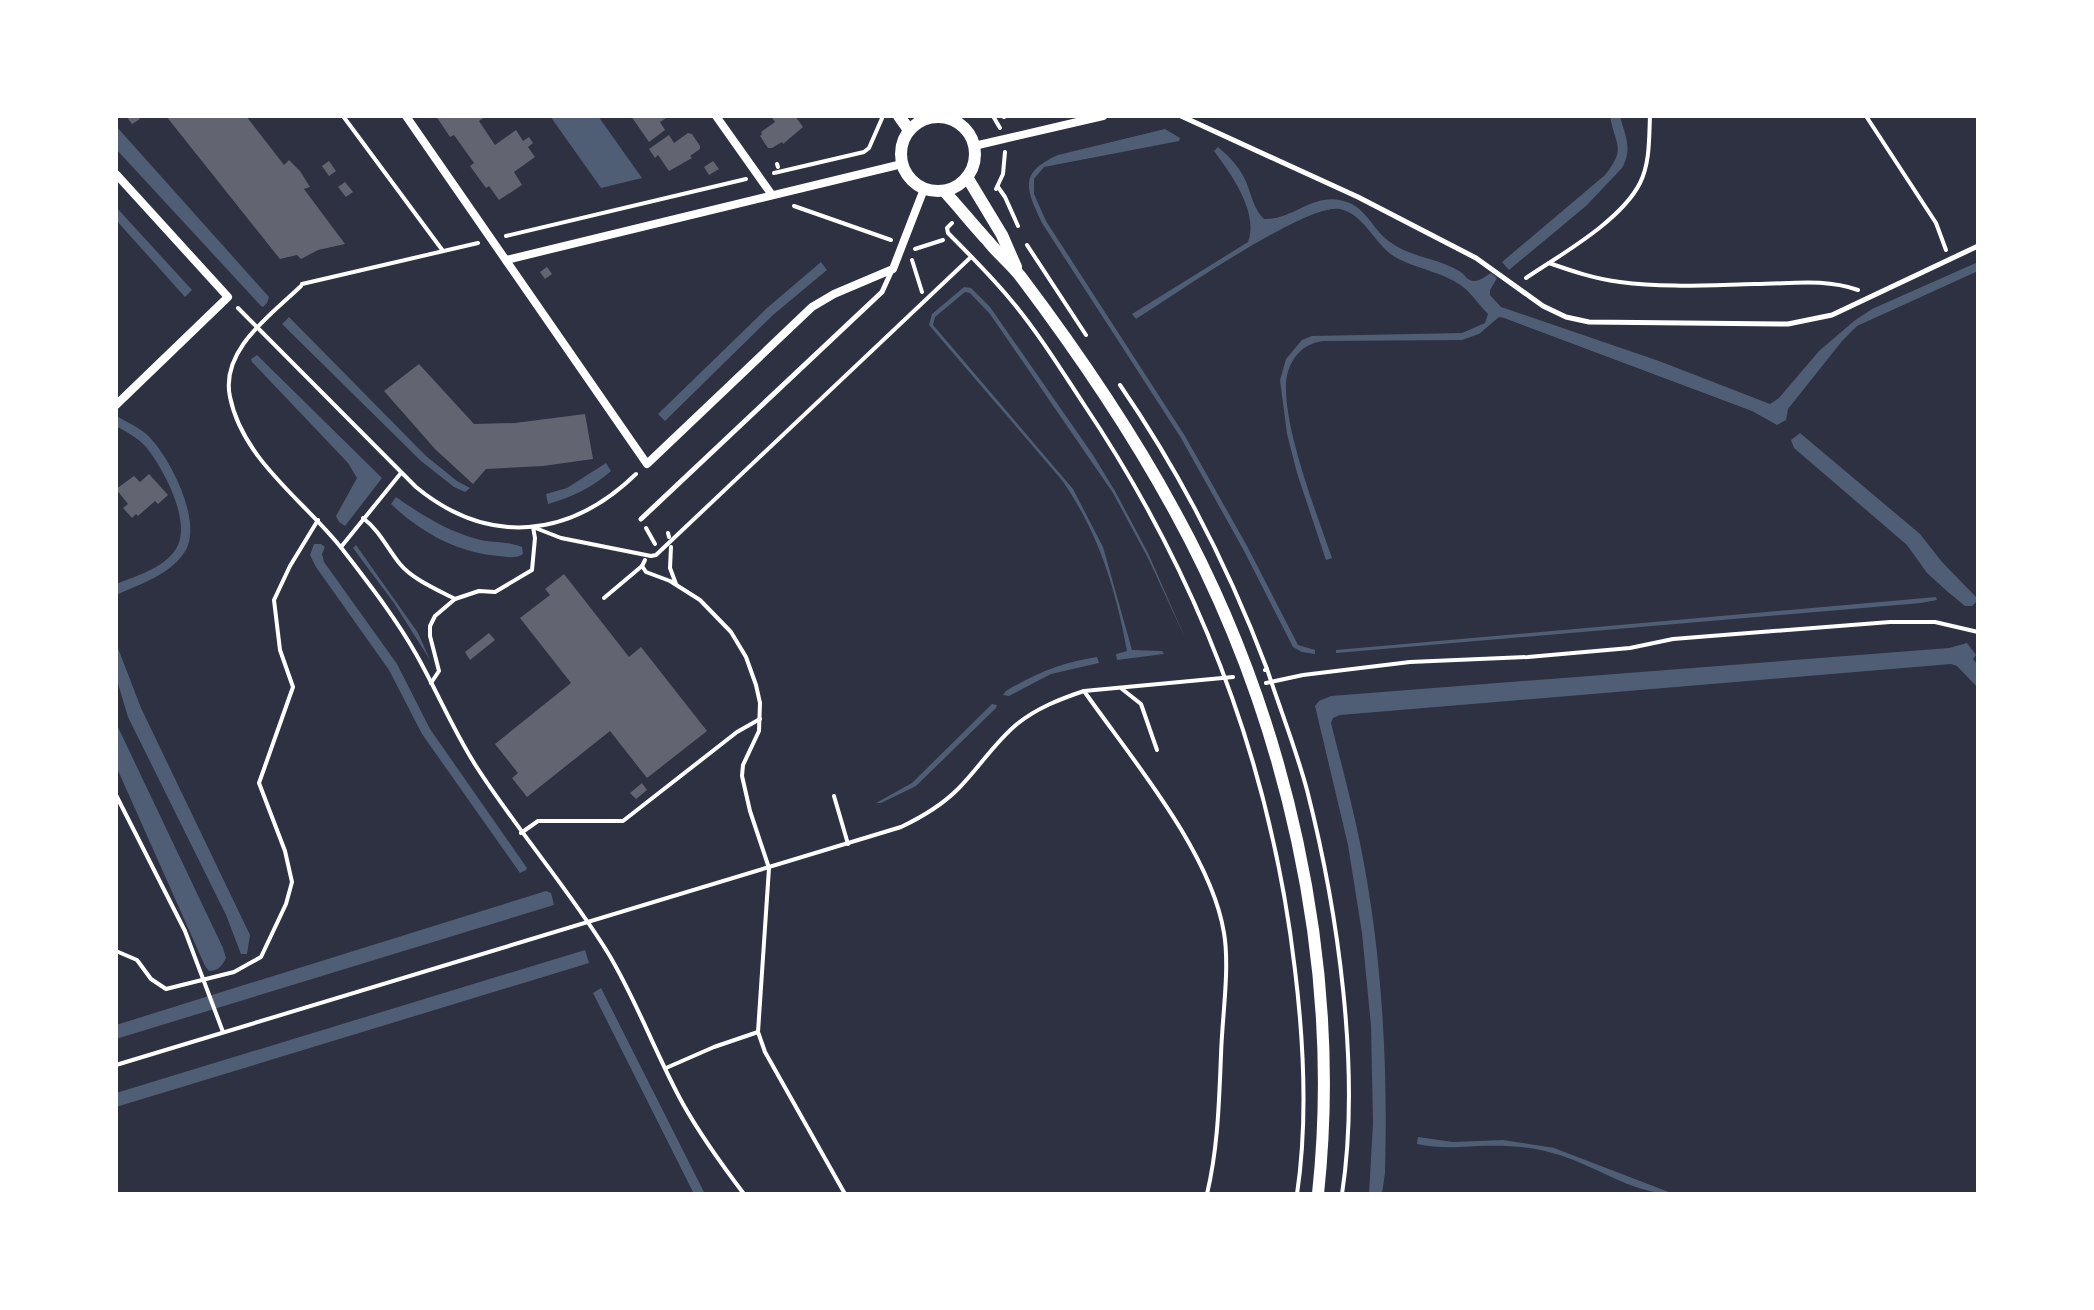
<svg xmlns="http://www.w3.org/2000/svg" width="2094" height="1310" viewBox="0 0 2094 1310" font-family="'Fira Sans Condensed',sans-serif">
	<rect width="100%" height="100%" fill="#2d3142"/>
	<!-- water -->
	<g fill="#4f5d75">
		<path d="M550,116H598L642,178L601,188Z"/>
		<path d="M1610,116H1620C1625,136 1633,148 1622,168L1586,206L1509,270L1502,262L1605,175C1627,147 1615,146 1610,116Z"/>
		<path d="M116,126L269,297L267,303L263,307L261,306L116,149Z"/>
		<path d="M1165,129L1180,138L1179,141L1044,167L1034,179V194L1046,221L1185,436L1247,546L1298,645L1315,650V654L1302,652L1293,647L1243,549L1181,438L1042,223C1026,189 1018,173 1058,155Z"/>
		<path d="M1218,147C1231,158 1241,169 1247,184C1252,197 1254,209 1264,219C1295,220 1317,187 1352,204C1367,212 1374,229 1386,239C1409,258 1436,257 1459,271C1465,274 1467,281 1474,281C1480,281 1486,276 1491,273L1497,278L1490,290V295L1501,307L1659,361L1770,404L1779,398L1819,351L1854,321L1872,309L1978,262V271L1857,326L1842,341L1788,409L1786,420L1777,425L1752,411L1504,318L1499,317L1479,334L1462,340L1324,341C1302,343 1288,360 1286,383C1284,430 1316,512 1332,558L1326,560L1297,473L1287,434L1280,380L1286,359L1302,340L1312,336L1462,333L1485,323L1488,314C1480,306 1472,294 1463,287C1444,272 1416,269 1395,257C1375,245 1364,214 1340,209C1307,202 1170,298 1136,319L1132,314L1248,242C1259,212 1231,174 1214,151Z"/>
		<path d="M116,207L192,290L185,297L116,220Z"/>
		<path d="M821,262L827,270L773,315L665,421L658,414L767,308Z"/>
		<path d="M964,287L971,288L990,307L1093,455L1115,491L1148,553L1186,640L1149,560L1113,493L990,314L970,293L965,292L935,317L933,325L1073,489L1103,547L1132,650L1162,651L1164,654L1117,660L1116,654L1127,651C1116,589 1098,531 1061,479L929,325L932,314Z"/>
		<path d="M289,317L426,456L457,481L470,488L465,492L454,487L421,461L282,324Z"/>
		<path d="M257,355L382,478L345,526L339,522L336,516L357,478L348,463L252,362L251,359Z"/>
		<path d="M116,416C129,423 143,429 152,440C172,462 204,525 184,553C168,576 140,584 116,595V584C136,576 168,567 178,545C190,518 163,468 146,447C138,438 127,432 116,426Z"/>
		<path d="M1800,433L1920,534L1942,562L1976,597V602L1972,606H1965L1948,592L1927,573L1907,545L1794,448L1791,440Z"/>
		<path d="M606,463L611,471C592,488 572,497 548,504L546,494L567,488Z"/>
		<path d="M396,497C422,515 447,531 477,539C491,543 508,541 522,547L523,554C516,559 509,557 499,556C458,553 420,532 391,504Z"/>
		<path d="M314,544H321L325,547L322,554L324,562L397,664L430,729L527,868L526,870L520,873L422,734L389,670L316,567L310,555Z"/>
		<path d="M356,545L418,633L430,660L394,603L353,548Z"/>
		<path d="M1936,597L1937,600L1921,603L1336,653V650Z"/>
		<path d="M116,643L141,708L250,935L247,954H241L226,915L128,717L116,677Z"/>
		<path d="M1967,643L1976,655L1973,659L1978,665V688L1957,666L1951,664L1340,715L1333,718L1331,723C1341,763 1352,803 1360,843C1382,951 1388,1062 1385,1173L1382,1194H1369L1373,1123L1371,1026L1362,933L1348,845L1315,706L1319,701L1331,696L1949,648Z"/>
		<path d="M1097,657L1099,663L1051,674L1009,696L1003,695L1006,691C1036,673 1063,662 1097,657Z"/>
		<path d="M992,704L997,705L996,708L916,786L881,803H876L912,783Z"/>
		<path d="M116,723L223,948L226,958C222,966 218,971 209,971L205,966L116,766Z"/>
		<path d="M546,891L551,893L554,905L116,1039V1025Z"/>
		<path d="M585,950L589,963L116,1107V1093Z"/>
		<path d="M601,988L705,1194H706H694L593,993Z"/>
		<path d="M1418,1137L1453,1142L1503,1140L1554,1148L1674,1194C1630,1194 1593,1163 1552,1153C1528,1146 1503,1145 1478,1146C1457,1147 1439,1149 1417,1144Z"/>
	</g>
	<!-- building -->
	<g fill="#626471">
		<path d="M126,116H138L140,119L132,124Z"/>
		<path d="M166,116H246L284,165L289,160L300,171L310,187L304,189L345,244L318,250L301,259L297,255L280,259Z"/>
		<path d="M436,116H486L479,121L495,145L516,130L523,141L529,137L533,143L528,147L535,157L514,172L522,185L499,200L489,186L486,188L470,166L474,163L454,135L450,137Z"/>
		<path d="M631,116H669L660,122L665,130L649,142Z"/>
		<path d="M771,116H795L803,127L783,144L782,142L772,148H768L760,136L762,134L761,132L775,122Z"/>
		<path d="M688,133L692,134L700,146V149L690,156L692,158L669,171L658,155L655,158L649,149L669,135L674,143Z"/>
		<path d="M329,161L336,171L329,176L322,166Z"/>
		<path d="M713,161L719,169L709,175L704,167Z"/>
		<path d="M345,182L353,192L346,197L338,187Z"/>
		<path d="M547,267L552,274L545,279L540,272Z"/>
		<path d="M419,364L474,424L515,423L585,414L593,459L543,466L486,469L473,484L435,449L384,391Z"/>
		<path d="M149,474L168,495L158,504L155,501L138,516L136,514L132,518L123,508L128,504L116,489L134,476L140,482Z"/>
		<path d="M564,574L629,657L641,647L707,731L647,778L610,731L527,797L512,778L518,773L495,744L571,683L520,618L550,595L545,589Z"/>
		<path d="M489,633L495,640L470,660L465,652Z"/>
		<path d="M642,783L647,790L636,799L630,793Z"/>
	</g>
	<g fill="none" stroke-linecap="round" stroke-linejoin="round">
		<!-- path -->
		<g stroke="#fff" stroke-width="4">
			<path d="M343,116L443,251"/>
			<path d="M993,116L1000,128"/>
			<path d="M1866,116L1936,223L1946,250"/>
			<path d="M1004,117L1006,116"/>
			<path d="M777,164L778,167"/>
			<path d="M774,173L864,152L869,148L883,116"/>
			<path d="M998,187L1005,197L1018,226"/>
			<path d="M996,189L1003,174L1005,152"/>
			<path d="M794,206L891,240"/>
			<path d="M952,223L947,228L948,233C969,254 991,276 1010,299C1037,331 1060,368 1083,403C1199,576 1271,763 1295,970C1304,1044 1308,1121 1297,1194"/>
			<path d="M506,236L746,179"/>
			<path d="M1027,245L1086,335"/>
			<path d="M915,249L943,240"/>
			<path d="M912,260L922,292"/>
			<path d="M1549,263C1572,271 1595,279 1620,282C1664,288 1710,285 1755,284C1791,284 1823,278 1858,290"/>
			<path d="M1526,278C1560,255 1621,221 1640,183C1650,163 1649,138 1650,116"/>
			<path d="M302,284L478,243"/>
			<path d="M301,286C271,315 220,350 230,397C243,461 306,502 343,550C369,584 395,617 416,654C437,691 453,730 476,766C517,830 568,888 608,953C637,1001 656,1055 683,1104C701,1136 722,1165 744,1194"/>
			<path d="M238,308L416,487C489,547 570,538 636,474"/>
			<path d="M1120,385C1181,474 1229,568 1267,669L1265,670"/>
			<path d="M363,518C380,531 387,548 400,564C412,579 438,590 455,599"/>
			<path d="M646,528L655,544"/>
			<path d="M668,533L669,537"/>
			<path d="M341,547L401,473"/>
			<path d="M671,547L670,568L676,584"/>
			<path d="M642,566L646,572L670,581L700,600L731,632L746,657L756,685L760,703L759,731L743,765L742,776L750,811L769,868L758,1032L765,1052L845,1194"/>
			<path d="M604,598L642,566L645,560"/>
			<path d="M1267,669C1280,709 1296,749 1307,790C1338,911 1361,1071 1342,1194"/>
			<path d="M431,683L439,671L430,636V626L435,616L455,599L479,591L495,592L532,570L535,538L533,527L561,538L651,556L656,555L971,257"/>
			<path d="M1266,683L1303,675L1410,662L1528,657L1630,648L1673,639L1890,622H1935L1978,632"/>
			<path d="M1122,689L1141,704L1157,750"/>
			<path d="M1084,691C1131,758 1211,852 1224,933C1230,968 1222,1018 1221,1055C1219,1102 1218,1148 1207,1194"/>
			<path d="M116,795L185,931L223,1032"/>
			<path d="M834,796L848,844"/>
			<path d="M521,833L538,821H623L737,732L760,719"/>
			<path d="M116,951L137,960L151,979L166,989L234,972L261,957L286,904L292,882L285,851L259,783L293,687L280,650L274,600L290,566L318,520"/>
			<path d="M116,1065L901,827C922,817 941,806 958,789C979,768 994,743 1017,724C1037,708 1060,699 1084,691L1233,677"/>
			<path d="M666,1068L714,1047L758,1032"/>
		</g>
		<!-- service -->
		<g stroke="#fff" stroke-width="5">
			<path d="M1181,116L1358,197L1476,258L1543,306L1566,317L1589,322L1788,324L1832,315L1978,246"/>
			<path d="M641,519L882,292L892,270"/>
		</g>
		<!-- minor -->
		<g stroke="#fff" stroke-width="8">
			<path d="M406,116L647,464L812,307L834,294L893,269L924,189"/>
			<path d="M716,116L772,195"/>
			<path d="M974,146L1103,116"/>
			<path d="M116,174L228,297L116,405"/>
			<path d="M506,260L902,164"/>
		</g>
		<!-- tertiary -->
		<g stroke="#fff" stroke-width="12">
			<path d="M899,116L909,130"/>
			<circle cx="938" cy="154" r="37"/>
			<path d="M967,177L1002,235L1016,267"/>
			<path d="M944,191C959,207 973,225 988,241C998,254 1011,264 1021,277C1076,350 1130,429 1174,510C1286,714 1343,962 1318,1194"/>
		</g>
	</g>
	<!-- border -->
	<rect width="2094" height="1310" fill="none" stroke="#ffffff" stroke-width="236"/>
</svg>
